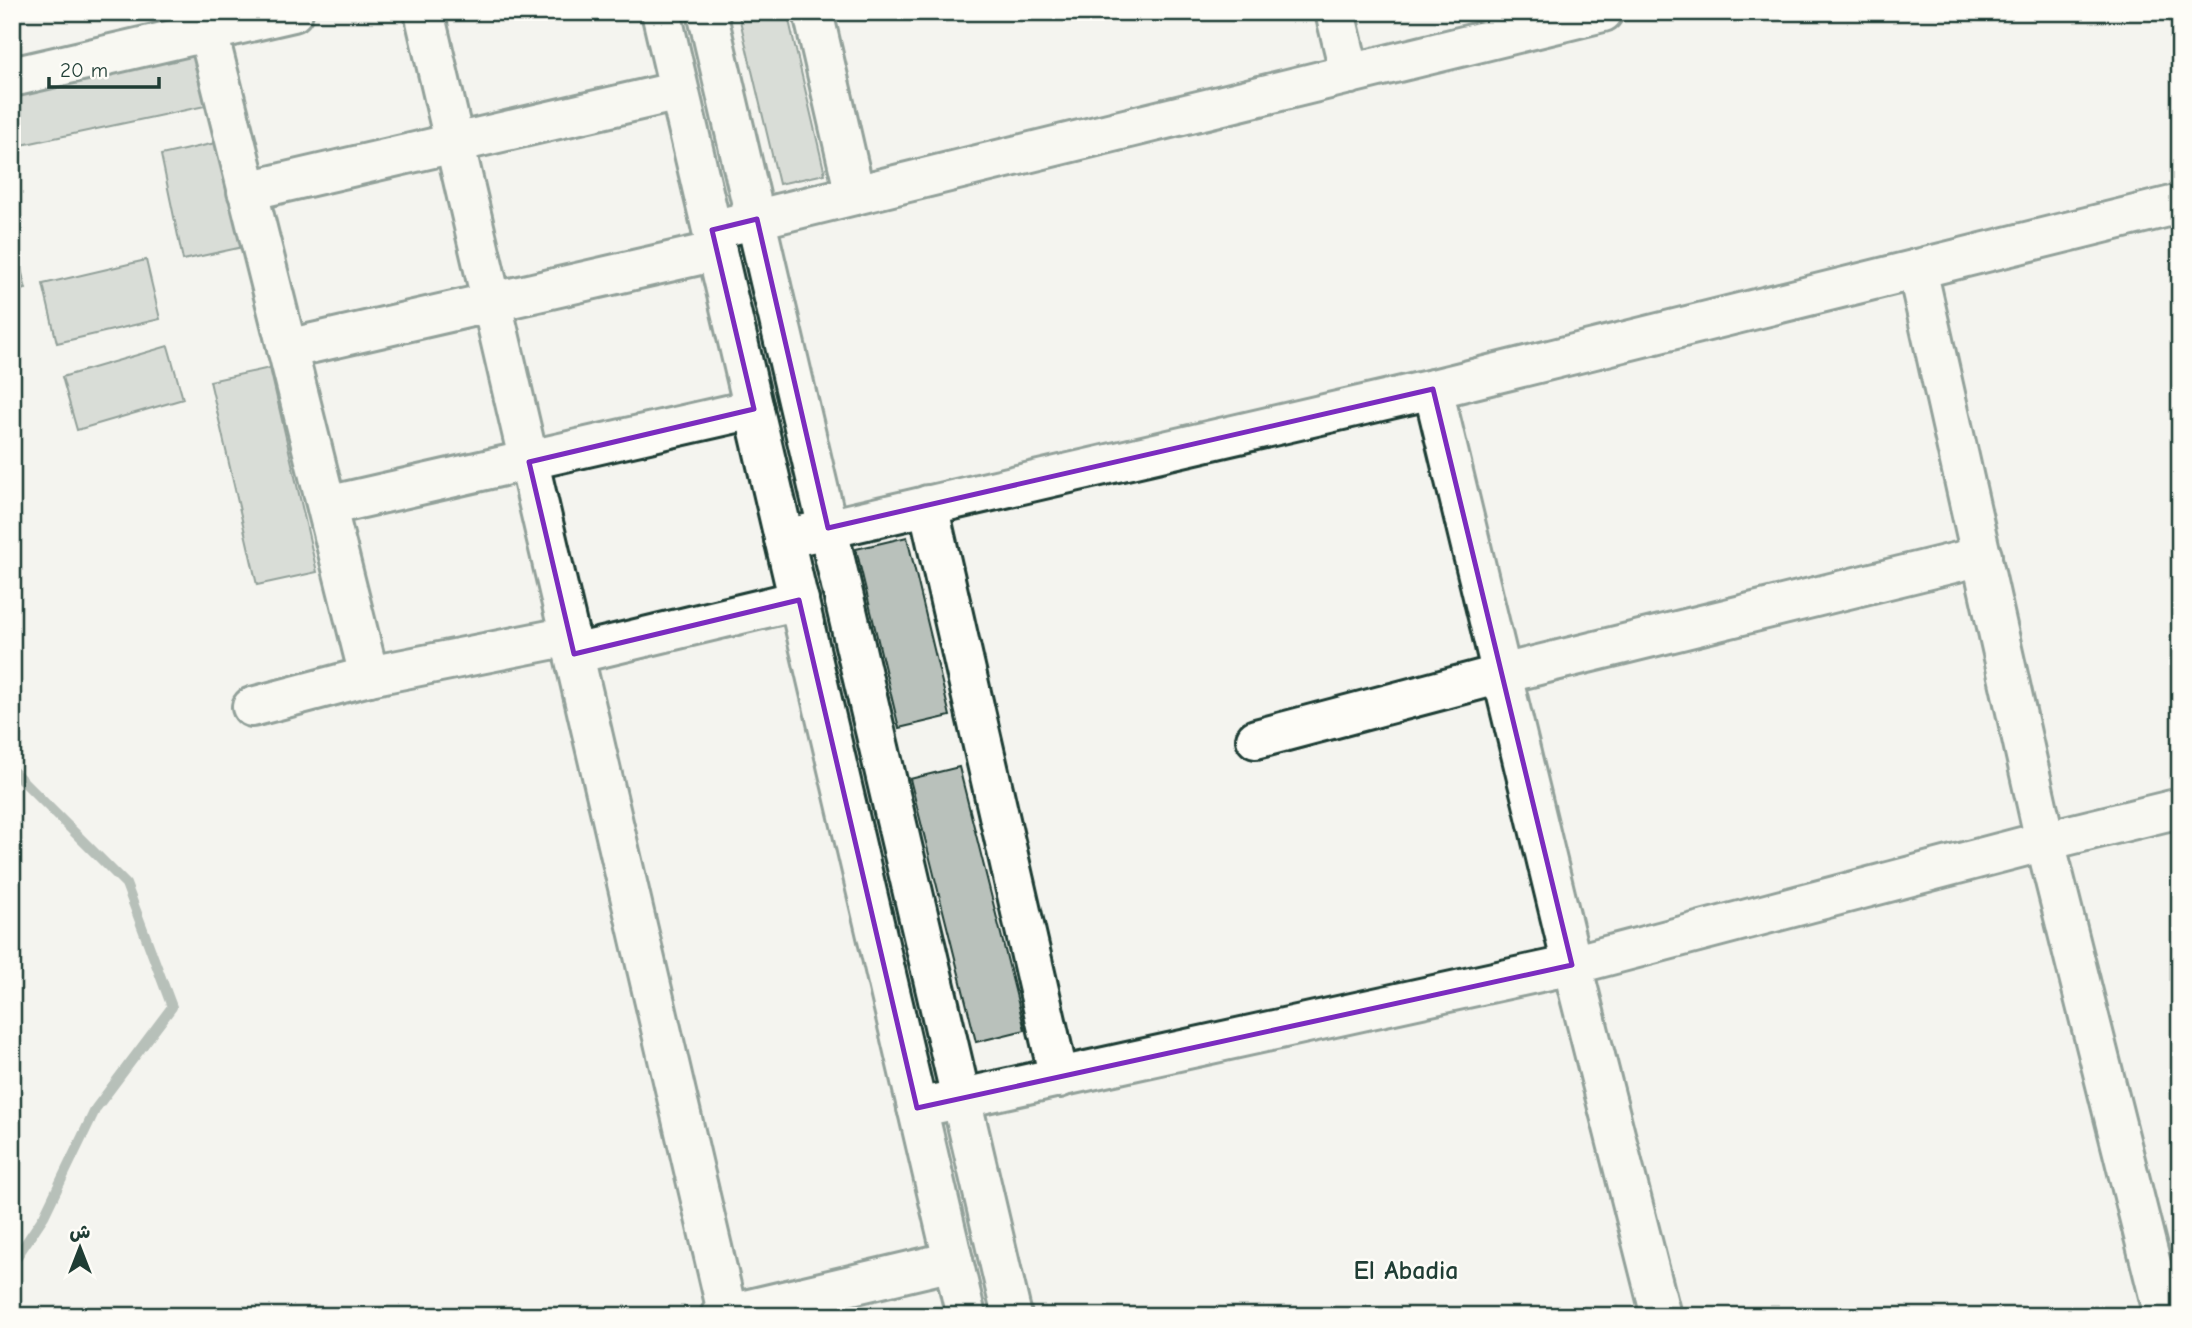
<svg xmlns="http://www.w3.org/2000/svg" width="2192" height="1328" viewBox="0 0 2192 1328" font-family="'Comic Neue','Playpen Sans Arabic',sans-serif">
	<rect width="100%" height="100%" fill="#f4f4ef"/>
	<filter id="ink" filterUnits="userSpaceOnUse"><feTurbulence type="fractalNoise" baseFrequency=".0143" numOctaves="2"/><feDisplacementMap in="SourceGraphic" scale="14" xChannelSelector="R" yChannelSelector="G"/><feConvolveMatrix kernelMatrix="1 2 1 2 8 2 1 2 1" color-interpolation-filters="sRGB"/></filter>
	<g filter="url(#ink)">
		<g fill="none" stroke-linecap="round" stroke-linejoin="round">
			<!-- stream -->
			<path stroke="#6e8179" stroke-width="10" d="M12,770L126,884L172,1007L96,1108L44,1216L12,1264"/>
		</g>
		<!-- building -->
		<g fill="#b9c1bb" stroke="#1f3d34" stroke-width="2">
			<path d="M738,12H787L825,174L779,184Z"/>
			<path d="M194,53L205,106L12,147V91Z"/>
			<path d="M220,142L243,247L183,260L161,155Z"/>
			<path d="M12,234L26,289L12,292Z"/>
			<path d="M146,260L160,319L57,343L43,284Z"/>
			<path d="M168,346L183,399L77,430L62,377Z"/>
			<path d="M270,368L317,572L257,585L210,381Z"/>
			<path d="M907,537L950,716L899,728L856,549Z"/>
			<path d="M959,767L1025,1030L976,1042L910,779Z"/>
		</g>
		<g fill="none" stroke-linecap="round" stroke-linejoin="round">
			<defs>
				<g id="minor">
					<path d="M203,12L369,676"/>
					<path d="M424,12L728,1316"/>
					<path d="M813,12L855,195"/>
					<path d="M1335,12L1350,74"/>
					<path d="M12,77L293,12"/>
					<path d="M247,191L679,91"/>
					<path d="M712,230L1603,12"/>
					<path d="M1917,269L2045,841L2164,1316"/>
					<path d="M287,349L717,251"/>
					<path d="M1433,389L1572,965L1661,1316"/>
					<path d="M928,505L1059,1078"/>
					<path d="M327,506L754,409"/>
					<path d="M784,539L1433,389L2180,204"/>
					<path d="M574,654L799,600"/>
					<path d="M252,707L369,676L570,636"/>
					<path d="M1256,739L1502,674L1982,556"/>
					<path d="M917,1108L1572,965L2045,841L2180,808"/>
					<path d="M720,1316L953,1261"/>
				</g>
				<g id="major">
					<path d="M661,12L966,1316"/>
					<path d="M707,12L1012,1316"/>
				</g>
			</defs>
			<!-- minor casing -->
			<use href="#minor" stroke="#1f3d34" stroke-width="44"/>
			<!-- major casing -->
			<use href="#major" stroke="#1f3d34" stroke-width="44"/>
			<!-- minor -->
			<use href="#minor" stroke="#fdfcf7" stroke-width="38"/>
			<!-- major -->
			<use href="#major" stroke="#fdfcf7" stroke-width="38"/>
		</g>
	</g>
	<!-- marked area -->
	<path d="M0 0H2192V1328H0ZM757,219L828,528L1433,389L1572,965L917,1108L799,600L574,654L529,462L754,409L712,230Z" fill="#f4f4ef" fill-opacity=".55" fill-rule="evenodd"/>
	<path fill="none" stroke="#7b2cbf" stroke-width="5" stroke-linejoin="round" d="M757,219L828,528L1433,389L1572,965L917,1108L799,600L574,654L529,462L754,409L712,230Z"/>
	<g text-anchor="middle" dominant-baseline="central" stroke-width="5" stroke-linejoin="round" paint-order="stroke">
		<!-- district labels -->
		<g font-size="26" font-weight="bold" fill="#1f3d34" stroke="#fdfcf7">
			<text x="1406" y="1271">El Abadia</text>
		</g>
	</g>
	<!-- margin -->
	<rect width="2192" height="1328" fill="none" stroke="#fdfcf7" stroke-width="42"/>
	<rect x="21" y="21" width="2150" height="1286" fill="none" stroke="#1f3d34" stroke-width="2.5" filter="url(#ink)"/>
	<!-- north arrow -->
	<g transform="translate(80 1248)" stroke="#fdfcf7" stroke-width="5" paint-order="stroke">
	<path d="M0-5L12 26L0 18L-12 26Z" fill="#1f3d34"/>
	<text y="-10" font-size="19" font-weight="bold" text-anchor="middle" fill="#1f3d34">ش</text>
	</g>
	<!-- scale -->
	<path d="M49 77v10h110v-10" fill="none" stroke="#1f3d34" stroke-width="3.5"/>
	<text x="60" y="77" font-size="21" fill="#1f3d34" stroke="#fdfcf7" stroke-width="5" paint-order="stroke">20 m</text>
</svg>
